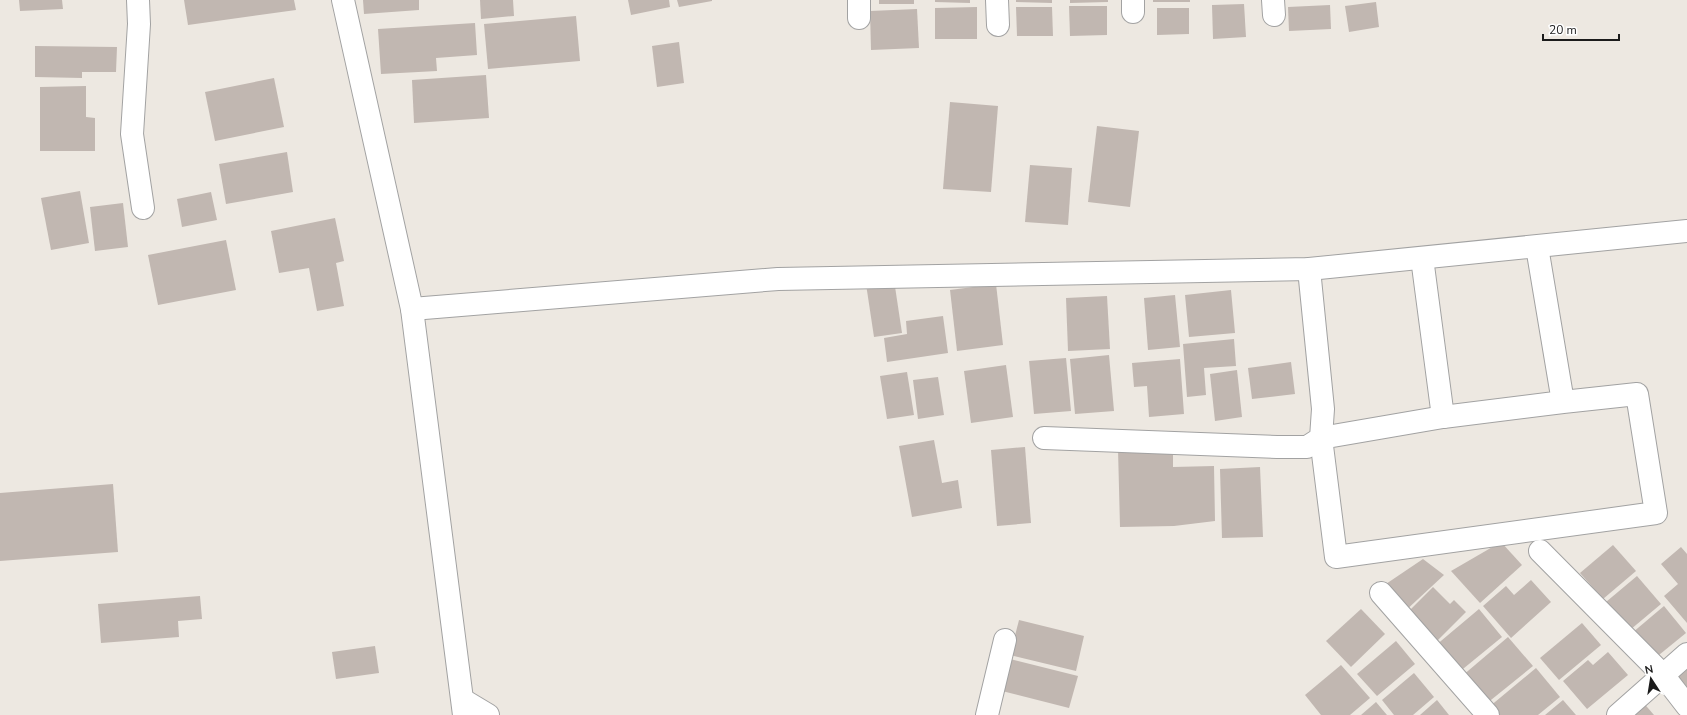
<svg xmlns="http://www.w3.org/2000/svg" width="1687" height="715" viewBox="0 0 1687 715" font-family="'Nunito Sans',sans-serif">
	<rect width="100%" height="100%" fill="#ede8e1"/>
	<!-- building -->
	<g fill="#c1b7b1">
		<path d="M19,0H62L63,9L20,11Z"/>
		<path d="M184,0H294L296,10L188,25Z"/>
		<path d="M363,0H419V10L364,14Z"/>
		<path d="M480,0H513L514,16L481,19Z"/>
		<path d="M628,0H669L670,7L631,15Z"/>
		<path d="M677,0H712V1L679,7Z"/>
		<rect x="879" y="0" width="35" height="4"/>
		<path d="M935,0H970V3L935,2Z"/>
		<path d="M1016,0H1052V3L1016,2Z"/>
		<path d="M1070,0H1108V2L1070,3Z"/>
		<rect x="1153" y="0" width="37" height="2"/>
		<path d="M1376,2L1379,27L1349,32L1345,6Z"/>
		<path d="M1244,4L1246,37L1213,39L1212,5Z"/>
		<path d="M1330,5L1331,29L1289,31L1288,7Z"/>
		<path d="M1069,6H1107V35L1070,36Z"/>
		<path d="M977,7V39H935V8Z"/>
		<path d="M1016,7H1052L1053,36H1017Z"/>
		<path d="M1157,8H1189V34L1157,35Z"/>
		<path d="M917,9L919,48L871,50L870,11Z"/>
		<path d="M576,16L580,61L488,69L484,24Z"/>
		<path d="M475,23L477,55L436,58L437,71L381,74L378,29Z"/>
		<path d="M679,42L684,83L657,87L652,46Z"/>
		<path d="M35,46L117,47L116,72H82V78L35,77Z"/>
		<path d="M486,75L489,118L414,123L412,80Z"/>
		<path d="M274,78L284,127L215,141L205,92Z"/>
		<path d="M86,86V117L95,118V151H40V87Z"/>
		<path d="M950,102L998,106L991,192L943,189Z"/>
		<path d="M1097,126L1139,131L1130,207L1088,202Z"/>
		<path d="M287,152L293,192L226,204L219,164Z"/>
		<path d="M1030,165L1072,168L1068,225L1025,222Z"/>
		<path d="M80,191L89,243L51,250L41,198Z"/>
		<path d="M211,192L217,220L182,227L177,199Z"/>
		<path d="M123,203L128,247L95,251L90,207Z"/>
		<path d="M335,218L344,261L336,263L344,306L317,311L309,268L279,273L271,231Z"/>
		<path d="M226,240L236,290L158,305L148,255Z"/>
		<path d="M894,280L902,333L874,337L866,284Z"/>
		<path d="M996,284L1003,345L957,351L950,290Z"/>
		<path d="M1231,290L1235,333L1189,337L1185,295Z"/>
		<path d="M1175,295L1180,347L1148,350L1144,298Z"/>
		<path d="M1107,296L1110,349L1068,351L1066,298Z"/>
		<path d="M943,316L948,353L887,362L884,338L907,334L906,321Z"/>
		<path d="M1234,339L1236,366L1204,368L1206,395L1187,397L1183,344Z"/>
		<path d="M1109,355L1114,411L1075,414L1070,359Z"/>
		<path d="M1066,358L1071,411L1034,414L1029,361Z"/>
		<path d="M1180,359L1184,414L1149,417L1147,386L1134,387L1132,363Z"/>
		<path d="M1291,362L1295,394L1252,399L1248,368Z"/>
		<path d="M1006,365L1013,417L971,423L964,371Z"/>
		<path d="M1237,370L1242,417L1215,421L1210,374Z"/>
		<path d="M907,372L914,415L887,419L880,376Z"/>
		<path d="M938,377L944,415L918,419L913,380Z"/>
		<path d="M934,440L942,483L958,480L962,508L912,517L899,446Z"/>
		<path d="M1025,447L1031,523L997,526L991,450Z"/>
		<path d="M1173,448V467L1214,466L1215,521L1174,526L1120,527L1118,449Z"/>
		<path d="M1260,467L1263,537L1222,538L1220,469Z"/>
		<path d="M113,484L118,552L0,561V493Z"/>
		<path d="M1501,542L1522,565L1480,603L1451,571Z"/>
		<path d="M1613,545L1636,571L1603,599L1580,573Z"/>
		<path d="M1681,547L1687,554V623L1664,596L1678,584L1661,564Z"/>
		<path d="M1423,559L1444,575L1403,613L1380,588Z"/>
		<path d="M1637,576L1661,604L1630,630L1606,602Z"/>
		<path d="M1531,580L1551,602L1511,638L1483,606L1506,586L1514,595Z"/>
		<path d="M1433,587L1450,604L1454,600L1466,612L1436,642L1407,613Z"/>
		<path d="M200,596L202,619L178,621L179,637L101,643L98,604Z"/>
		<path d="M1664,606L1686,633L1654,659L1632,633Z"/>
		<path d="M1361,609L1385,634L1351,667L1326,641Z"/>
		<path d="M1479,609L1502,637L1458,673L1435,646Z"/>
		<path d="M1019,620L1084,636L1076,671L1010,655Z"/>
		<path d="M1582,623L1601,645L1559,680L1540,658Z"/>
		<path d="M1508,637L1533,666L1486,704L1462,676Z"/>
		<path d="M1396,641L1415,664L1377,696L1357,674Z"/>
		<path d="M375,646L379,673L336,679L332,652Z"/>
		<path d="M1608,652L1628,675L1587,709L1563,681L1588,660L1593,665Z"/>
		<path d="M1010,659L1078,676L1069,708L1002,691Z"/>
		<path d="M1687,659V698L1668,676Z"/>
		<path d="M1341,665L1370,698L1350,715H1321L1305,695Z"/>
		<path d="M1536,668L1560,697L1538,715H1496L1489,707Z"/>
		<path d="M1414,673L1434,697L1413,715H1394L1382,700Z"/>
		<path d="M1437,700L1449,715H1420Z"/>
		<path d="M1563,700L1576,715H1545Z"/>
		<path d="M1641,700L1654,715H1625Z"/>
		<path d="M1376,702L1387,715H1361Z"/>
	</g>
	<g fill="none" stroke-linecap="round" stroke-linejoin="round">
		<defs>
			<g id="minor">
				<path d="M138,0L139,24L132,134L143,208"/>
				<path d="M343,0L412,309L464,715"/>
				<path d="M859,0V18"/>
				<path d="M997,0L998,25"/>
				<path d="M1133,0V12"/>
				<path d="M1273,0L1274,15"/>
				<path d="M1537,247L1563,402L1637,394L1656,513L1336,557L1321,438L1443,417L1563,402"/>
				<path d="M1422,258L1443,417"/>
				<path d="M412,309L778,279L1309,269L1687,231"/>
				<path d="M1044,438L1277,447H1307L1321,438L1323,409L1309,269"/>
				<path d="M1540,551L1663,675L1687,706"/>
				<path d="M1381,593L1488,715"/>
				<path d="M463,700L488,715"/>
				<path d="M987,715L1005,640"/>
				<path d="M1618,715L1687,654"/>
			</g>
		</defs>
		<!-- minor casing -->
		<use href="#minor" stroke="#a2a2a2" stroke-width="24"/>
		<!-- minor -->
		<use href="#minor" stroke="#fff" stroke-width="22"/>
	</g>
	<!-- north arrow -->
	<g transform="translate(1651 679) rotate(348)" stroke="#ffffff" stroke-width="3" paint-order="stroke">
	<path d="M0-3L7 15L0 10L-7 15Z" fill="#1b1b1b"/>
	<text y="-6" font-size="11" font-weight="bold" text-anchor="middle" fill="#1b1b1b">N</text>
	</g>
	<!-- scale -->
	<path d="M1543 34v6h76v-6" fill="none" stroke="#1b1b1b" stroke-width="2"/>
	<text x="1549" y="34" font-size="12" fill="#1b1b1b" stroke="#ffffff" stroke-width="3" paint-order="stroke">20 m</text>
</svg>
